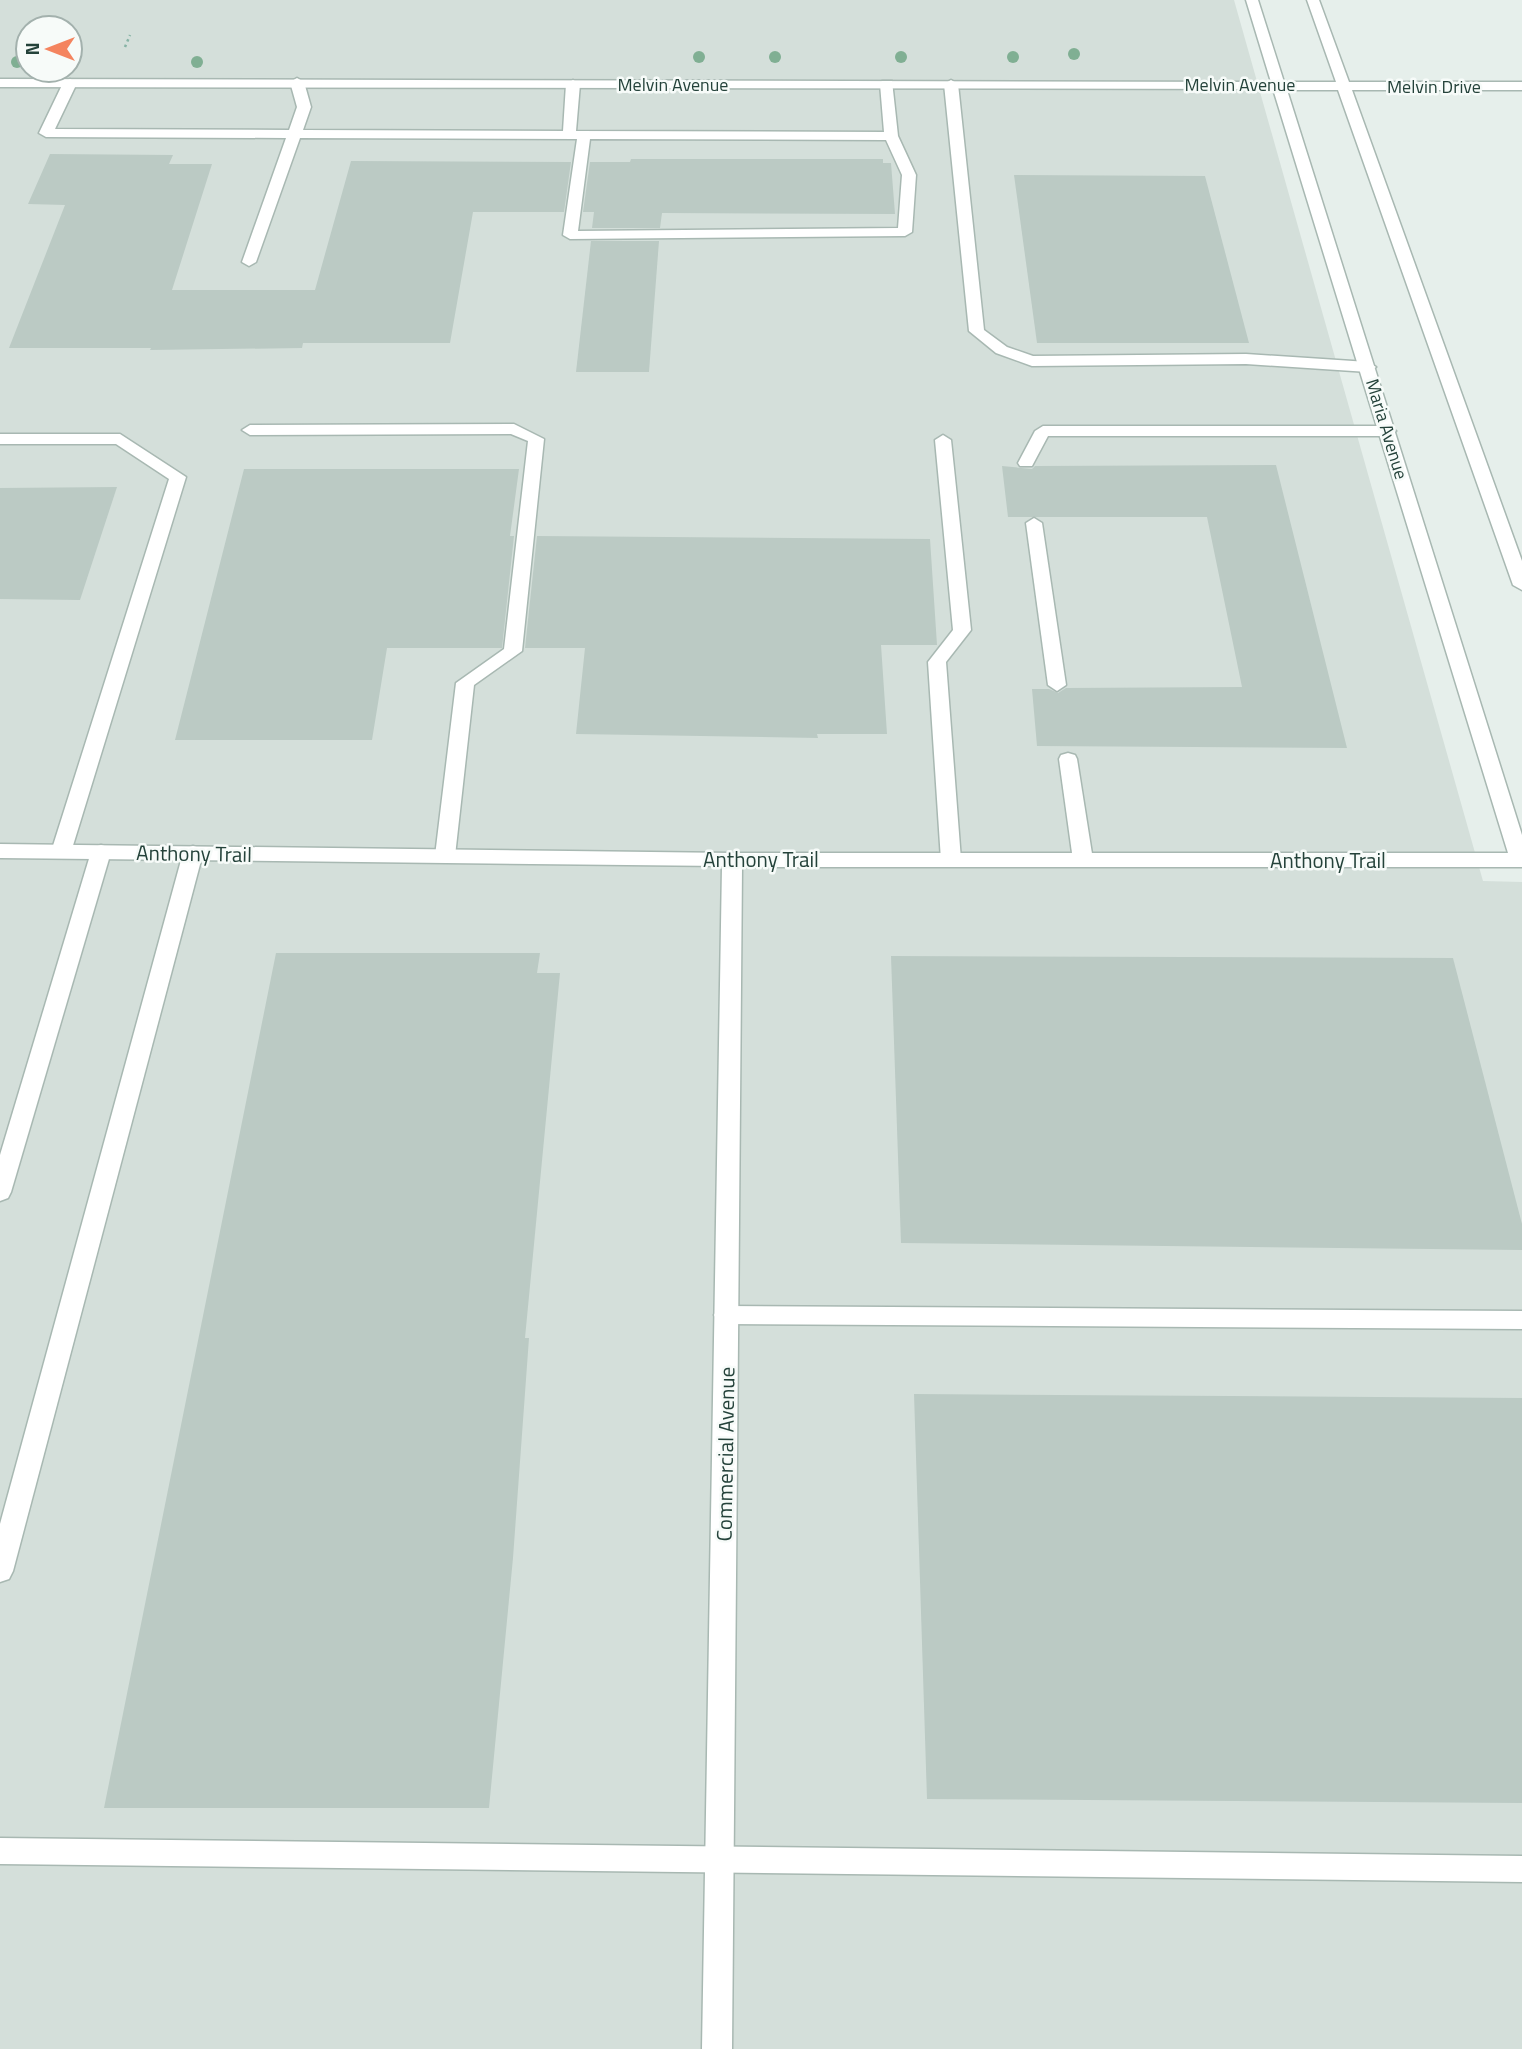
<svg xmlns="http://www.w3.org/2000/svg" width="1522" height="2049" viewBox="0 0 1522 2049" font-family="'Titillium Web',sans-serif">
	<rect width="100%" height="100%" fill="#e6efeb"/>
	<!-- built -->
	<path fill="#d4dfda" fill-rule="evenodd" d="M0,0H1234L1483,881L1522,882V2049H0ZM28,28H70V70H28Z"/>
	<!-- building -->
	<g fill="#bbcac4">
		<path d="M50,154L173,155L169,164H212L172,290H315L351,161L571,162L564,212H473L450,343H303L302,348L150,350L151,348H9L65,205L28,204Z"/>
		<path d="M631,159H883V163H891L895,214L662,213L660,228H592L594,212H583L590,162H630Z"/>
		<path d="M1014,175L1205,176L1249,343H1037Z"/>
		<path d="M591,241H659L649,372H576Z"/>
		<path d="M1276,465L1347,748L1037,746L1032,689H1049L1058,693L1066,688L1242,687L1207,517H1008L1002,466L1032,469L1035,466Z"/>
		<path d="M244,469H519L510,536H514L502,648H387L372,740H175Z"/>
		<path d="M117,487L80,600L0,599V488Z"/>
		<path d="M537,536L930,539L937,645H881L887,734H817L818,738L576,734L585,648H525Z"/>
		<path d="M276,953H540L537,973H560L525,1338H529L513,1558L489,1808H104Z"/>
		<path d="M891,956L1453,958L1522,1224V1250L901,1243Z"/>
		<path d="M914,1394L1522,1398V1803L927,1799Z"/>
	</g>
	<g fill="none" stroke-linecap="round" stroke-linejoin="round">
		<defs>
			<g id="service">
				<path d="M297,78L304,82L311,107L303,130L563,131L566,84L573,80L580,84L576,131L884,132L880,84L882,81H892L898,136L916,175L912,232L905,236L570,239L563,235L577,139L300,138L256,262L249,266L242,262L286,138L46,137L39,133L63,83L70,79L77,83L55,129L289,130L297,107L290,82ZM590,139L886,140L902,175L898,228L578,231Z"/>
				<path d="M951,80L958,84L984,330L1007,347L1033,356L1246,354L1368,362L1376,367L1368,372L1246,364L1032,366L996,353L969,331L944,84Z"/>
				<path d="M514,424L544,439L522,651L474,685L455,856L452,861H438L435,856L456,683L504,649L528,441L511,434L250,435L242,430L250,425Z"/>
				<path d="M1043,426H1388L1396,431L1388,436H1048L1032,466H1020L1018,463L1035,431Z"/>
				<path d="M0,434H120L186,477L71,852L68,857H54L51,852L169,479L116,444H0Z"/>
				<path d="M943,435L951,440L971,630L946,662L961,860L958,865H944L941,860L928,662L953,630L935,440Z"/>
				<path d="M1034,518L1042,523L1066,685L1057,691L1048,685L1026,523Z"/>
				<path d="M1068,753L1075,755L1077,759L1093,860L1090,865H1076L1073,860L1059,759L1061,755Z"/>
				<path d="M101,845L108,847L111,852L11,1192L8,1198L0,1201V1155L91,852L94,847Z"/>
				<path d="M193,846L200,848L203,853L13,1571L9,1579L0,1582V1524L183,853L186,848Z"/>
				<path d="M726,1306L1522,1311V1329L726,1324L718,1322L714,1315L718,1308Z"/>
				<path d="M0,1838L1522,1856V1882L0,1864Z"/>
			</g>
			<path id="minor" d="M1246,0H1258L1284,82H1336L1307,0H1319L1349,82H1522V90H1352L1522,561V590L1513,585L1338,90H1287L1522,835V867H742L732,2049H702L722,866L0,858V844L732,853H1508L1273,89L0,87V79L1271,82Z"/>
		</defs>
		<!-- service casing -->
		<use href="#service" stroke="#a8b8b2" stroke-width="3"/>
		<!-- minor casing -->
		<use href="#minor" stroke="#a8b8b2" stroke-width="3"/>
		<!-- path -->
		<path stroke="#86b3a5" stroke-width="2.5" stroke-dasharray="2.5 3.5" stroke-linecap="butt" d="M125,47L130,35"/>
		<!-- service -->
		<use href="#service" fill="#fff" fill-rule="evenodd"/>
		<!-- minor -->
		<use href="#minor" fill="#fff" fill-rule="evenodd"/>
	</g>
	<!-- trees -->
	<g fill="#80af93">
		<circle cx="1074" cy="54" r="6"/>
		<circle cx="699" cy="57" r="6"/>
		<circle cx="775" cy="57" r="6"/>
		<circle cx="901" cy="57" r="6"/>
		<circle cx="1013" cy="57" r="6"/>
		<circle cx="17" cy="62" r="6"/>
		<circle cx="197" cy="62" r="6"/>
	</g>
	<g text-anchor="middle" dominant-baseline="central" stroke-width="5" stroke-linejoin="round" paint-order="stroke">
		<!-- far-street labels -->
		<g font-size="18" fill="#24423a" stroke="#f7fbf9">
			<text x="673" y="84">Melvin Avenue</text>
			<text x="1240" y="84">Melvin Avenue</text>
			<text x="1434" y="86">Melvin Drive</text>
			<text transform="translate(1387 429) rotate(73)">Maria Avenue</text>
		</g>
		<!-- street labels -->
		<g font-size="21" fill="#24423a" stroke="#f7fbf9">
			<text transform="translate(194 853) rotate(1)">Anthony Trail</text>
			<text x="761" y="859">Anthony Trail</text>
			<text x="1328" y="860">Anthony Trail</text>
			<text transform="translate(725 1454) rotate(-89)">Commercial Avenue</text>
		</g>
	</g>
	<!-- north arrow -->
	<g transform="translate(49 49) rotate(270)"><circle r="33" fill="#f7fbf9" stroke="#a3b1ad" stroke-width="2"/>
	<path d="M0-5L12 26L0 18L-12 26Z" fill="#f4845f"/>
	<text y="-10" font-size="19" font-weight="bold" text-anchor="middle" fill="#24423a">N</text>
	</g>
</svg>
